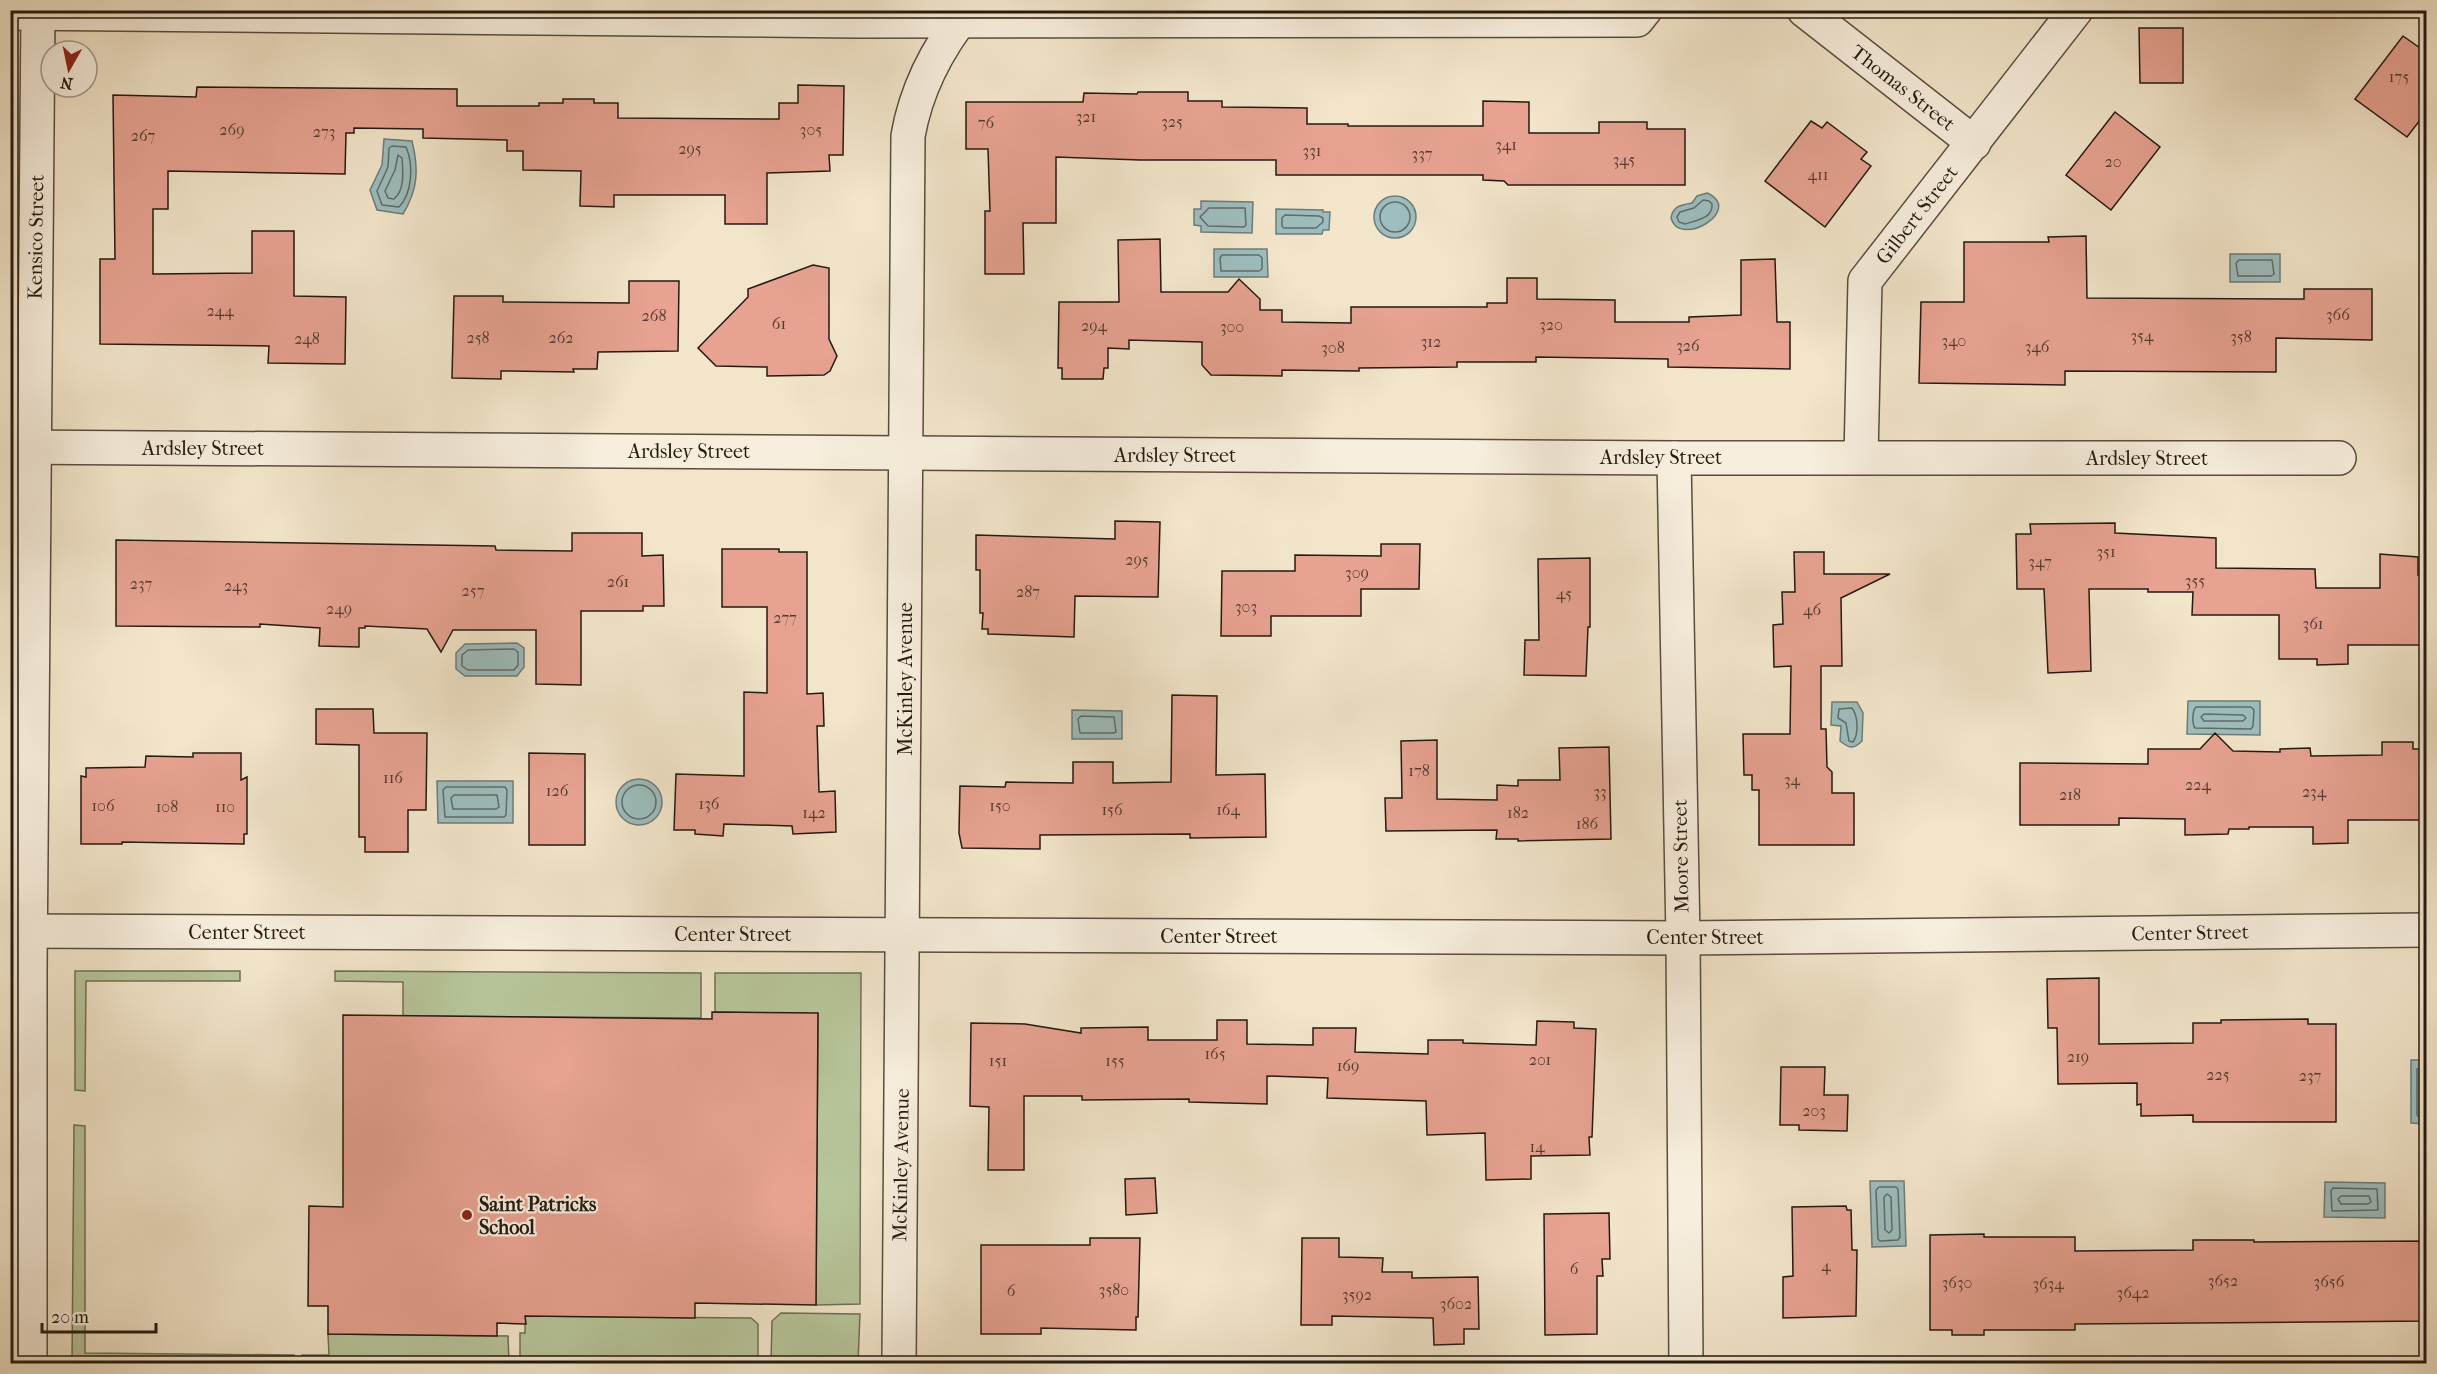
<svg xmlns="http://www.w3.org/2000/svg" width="2437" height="1374" viewBox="0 0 2437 1374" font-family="'IM FELL French Canon',serif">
	<rect width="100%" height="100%" fill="#f2e5ca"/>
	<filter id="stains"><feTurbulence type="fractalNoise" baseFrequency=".00333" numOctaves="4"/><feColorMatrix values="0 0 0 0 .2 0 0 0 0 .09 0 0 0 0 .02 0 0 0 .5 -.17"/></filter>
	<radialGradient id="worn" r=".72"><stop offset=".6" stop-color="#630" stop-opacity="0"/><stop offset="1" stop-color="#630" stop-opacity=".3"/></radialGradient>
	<!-- green -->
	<g fill="#b7c59a" stroke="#6e7056" stroke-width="1.5">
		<path d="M75,971H240V981H86L85,1091L75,1090Z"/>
		<path d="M335,971L701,973V1018L403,1016V982L335,981Z"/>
		<path d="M715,973H861L860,1304L816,1305L818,1014L715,1012Z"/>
		<path d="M74,1125L85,1126V1353L294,1355V1363H72Z"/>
		<path d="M781,1313L860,1314L858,1363H771L772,1321Z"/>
		<path d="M525,1316L751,1318L758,1324V1363L520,1364V1333H525Z"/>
		<path d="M328,1334L508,1336L509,1363L302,1364V1355H329Z"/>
	</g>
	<!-- water -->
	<g fill="#9dbdbe" stroke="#6d7c79" stroke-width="1.5">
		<path d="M384,139L412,141C419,170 418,189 403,214L377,210L370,190L382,165Z"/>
		<path d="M1707,193C1745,210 1679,249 1671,218C1673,206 1681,205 1692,203L1697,196Z"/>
		<circle cx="1395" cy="217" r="21"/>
		<path d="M1201,201L1253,202L1252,233L1201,232V226L1194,225V209H1201Z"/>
		<path d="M1276,209L1323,210V212H1330L1329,230H1323L1322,234H1276Z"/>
		<path d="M1214,249H1267L1268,277H1214Z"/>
		<rect x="2230" y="254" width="50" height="28"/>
		<path d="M517,643L524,648V667L517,676H465L456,669V653L465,644Z"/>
		<path d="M2188,701H2260V735L2187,734Z"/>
		<path d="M1832,702H1857L1863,713L1862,741C1853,750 1849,748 1840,741L1841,726L1831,725Z"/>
		<path d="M1072,710L1122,711V739H1072Z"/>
		<circle cx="639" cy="802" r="23"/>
		<path d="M437,781H513V823H438Z"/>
		<path d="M2411,1060H2426V1124L2411,1123Z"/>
		<path d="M1870,1181H1904L1906,1246L1872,1247Z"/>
		<path d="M2325,1182L2385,1183V1218L2324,1217Z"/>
	</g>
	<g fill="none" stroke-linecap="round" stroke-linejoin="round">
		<!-- shore -->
		<g stroke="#606c68" stroke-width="1.5">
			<path d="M392,146L406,147C414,165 412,194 399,207L382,205L377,191L388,167L389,148Z"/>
			<path d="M398,155L402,158C403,172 405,190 394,199L388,198L385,191L395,170Z"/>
			<path d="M1703,200L1709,201L1712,204C1713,219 1696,220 1685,224L1679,222L1677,217L1680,212L1694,208Z"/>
			<circle cx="1395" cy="217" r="15"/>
			<path d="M1209,208H1245L1246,225L1244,227L1208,226L1200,217Z"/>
			<path d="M1285,215L1319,216L1323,218V222L1316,228H1284L1282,226V218Z"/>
			<path d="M1222,255H1259L1262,258V269L1259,271H1221L1220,258Z"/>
			<path d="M2239,260H2272L2274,274L2271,276H2238L2236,263Z"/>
			<path d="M514,649L518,652V665L514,670H468L462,666V655L468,650Z"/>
			<path d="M2196,707H2251L2254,710L2253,726L2251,729L2195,728C2192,724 2192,711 2196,707Z"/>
			<path d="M1839,709L1852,708C1858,716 1859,734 1853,742L1849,741L1846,723L1838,718Z"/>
			<path d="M2204,714L2243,715L2246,718L2243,721H2204L2201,717Z"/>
			<path d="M1081,716L1114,717L1116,732L1113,733H1080L1078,719Z"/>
			<circle cx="639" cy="802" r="17"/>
			<path d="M446,787H505L507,790L506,815L504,817H445L443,790Z"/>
			<path d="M454,795H497L499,807L496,809H453L451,798Z"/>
			<path d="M2426,1066L2417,1069V1115L2419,1117L2426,1118"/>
			<path d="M1879,1187H1896L1898,1189L1900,1237L1898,1240L1880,1241L1878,1239L1876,1190Z"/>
			<path d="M2333,1188L2377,1189L2378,1210L2332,1211L2331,1191Z"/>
			<path d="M1887,1194L1891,1197L1892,1230L1889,1233L1885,1230L1884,1197Z"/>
			<path d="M2341,1196H2369L2371,1202L2368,1204H2341L2338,1199Z"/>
		</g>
	</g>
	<!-- building -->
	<g fill="#e7a291" stroke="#241a11" stroke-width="1.5">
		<path d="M2139,28H2183V83H2140Z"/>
		<path d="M2403,36L2427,53V111L2407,137L2355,99Z"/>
		<path d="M798,85L844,86L843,155H829L830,171L767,173V224H725V195H614V207L580,206L581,171L523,170V151H507V140L423,138V129L354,128V133H346L345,174L168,171V209H153V274L252,273V231H294V296L346,297L345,364L268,363L269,346L100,344V259H115L113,95L196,97L197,87L457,89V106H539V103H563V99H594V103H618V118L779,119V103H798Z"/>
		<path d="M1138,92H1188V101H1222V107L1307,108V124H1348V126H1483V101L1529,102V133H1599V122H1647V129H1685V185H1508L1504,181L1483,180V175H1276V160H1140L1056,157V223H1023L1024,274H985V211H990L988,149H966V102H1083L1084,93L1137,94Z"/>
		<path d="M2115,112L2160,147L2111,210L2066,175Z"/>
		<path d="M1811,121L1822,128L1827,122L1867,152L1861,159L1871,166L1825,227L1765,181Z"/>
		<path d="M2086,236L2087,298L2304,299V289H2372V340L2276,338V372L2065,371V385L1919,383L1921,302H1964V242H2049L2048,237Z"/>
		<path d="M1160,239L1161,292H1228L1239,279L1260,299V310H1282V322L1351,323V307H1487V303H1507V278H1537V299L1615,300V322H1689V317L1741,315V260L1775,259L1777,322H1790V369L1668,367V359L1536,357V362H1457V367L1359,368V371L1282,370V376L1211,375L1202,365V342L1129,340V349L1108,348V368H1104L1103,379H1062V368H1058L1059,302H1119L1118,240Z"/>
		<path d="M813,265L829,268V339L837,356L830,371L824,375L767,376V367L716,366L698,348L748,297V289Z"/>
		<path d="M629,281H679L678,351L598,352L597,369H573L574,372L501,371V379L452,378L454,296H503V302L629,303Z"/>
		<path d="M1115,521L1160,522L1158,597L1075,596L1074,637L988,634V629H982L983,613H980V570H976V535L1115,539Z"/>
		<path d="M2115,523V533L2216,538V568L2315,569L2316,588H2380V554L2418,557V575H2427V645H2348V664L2317,665V659H2279V615H2192L2193,592H2148V589H2089L2091,671L2048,673L2044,589H2017L2016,534H2031L2030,524Z"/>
		<path d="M572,533H642V556L663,555L664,606H643V611H581V685L536,684V630H453L441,652L427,629L365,626V628H359V647L319,646L320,628L260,624V627L116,626V540L495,546L496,550L572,551Z"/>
		<path d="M1381,544H1420L1419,589H1361V616H1271V636H1221L1222,571H1295V555L1381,556Z"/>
		<path d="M722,549H779V552H807V694L823,693L824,726H817L819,792L835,791L836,832L793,834L792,826L724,824L723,836L695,834V830H674L676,774L744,776V692L767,693V607H722Z"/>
		<path d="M1794,552H1824V574H1890L1841,598L1842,666H1821V729H1826L1827,767L1832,772V793H1854V845H1759V790H1752V775H1744L1743,734H1790L1791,666L1774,667L1773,625L1783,624L1782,592H1795Z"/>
		<path d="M1590,558V627H1588L1586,676L1524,675L1525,640H1539L1538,559Z"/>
		<path d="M1172,695L1217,696L1216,775L1265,774L1266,837L1190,838V834L1040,835V849L962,848L959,833L960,786L1005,787L1006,782L1073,783V762H1113V783L1171,782Z"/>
		<path d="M316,709H373L374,733H427L426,810H408V852H365V837H359V745L316,744Z"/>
		<path d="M2215,733L2233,751L2280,752V749L2310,748L2311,756L2382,755V742H2413V749H2427V820H2348V843L2313,844V827H2249V829H2229L2228,834L2185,835V819L2119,818V825H2020V763L2148,764V749H2200Z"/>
		<path d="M1437,740V799L1497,800V785L1518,786V780H1560L1559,748L1609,747L1611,839L1518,841V839H1496L1497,830L1386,831L1385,798H1402L1401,741Z"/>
		<path d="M193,753H241V780L247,777V834H244V844L122,842V844H81V776L86,777V768L145,767L146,756L193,757Z"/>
		<path d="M529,753L585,754V845H529Z"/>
		<path d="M2099,978V1044L2193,1043V1023H2221V1020L2308,1019V1024H2336V1122H2193V1115L2141,1116V1104L2137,1105V1083L2058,1084L2057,1028H2048L2047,979Z"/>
		<path d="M712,1012L818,1013L816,1305L695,1303V1318L525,1316L526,1324L497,1323V1336L328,1334V1306H308L309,1206L343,1207V1015L712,1019Z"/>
		<path d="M1217,1020H1247V1044L1313,1045V1028H1356L1355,1052L1428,1054V1040H1463V1043L1536,1045L1537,1021L1574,1022V1028L1596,1029L1592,1137H1589L1590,1155L1531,1156V1179L1486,1180L1485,1133L1427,1135L1426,1101L1327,1098L1328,1078L1267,1076V1104L1189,1102V1099L1082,1100V1096H1024V1170H988L989,1107L970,1106L971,1023L1025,1024L1081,1033V1028L1148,1027V1040H1217Z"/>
		<path d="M1781,1067H1825L1824,1095H1848L1847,1131L1799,1130V1125H1780Z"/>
		<path d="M1155,1178L1157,1213L1126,1215L1125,1179Z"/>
		<path d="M1846,1206L1847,1210H1851L1852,1250H1857L1856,1316L1783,1318V1277L1793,1276L1792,1207Z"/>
		<path d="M1609,1213L1610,1259H1602L1603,1276H1597V1334L1545,1335L1544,1214Z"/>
		<path d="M1984,1234V1237H2075V1251L2193,1250V1240H2254V1242L2427,1241V1321L2075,1324V1330H1984V1335H1952V1330H1930V1235Z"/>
		<path d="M1090,1238H1140L1138,1317H1136V1330L1041,1328V1334H981V1245H1090Z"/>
		<path d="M1302,1238H1339V1257L1383,1258L1382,1272H1412V1278L1478,1277L1479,1329H1464V1344L1434,1345L1433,1318L1332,1316V1325H1301Z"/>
	</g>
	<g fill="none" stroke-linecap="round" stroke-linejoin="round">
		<defs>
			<g id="minor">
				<path d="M1804,10L1974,143"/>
				<path d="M10,13L859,21L1637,20L1645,10"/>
				<path d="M10,447L1674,458H2339"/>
				<path d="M1861,457L1865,281L2076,10"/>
				<path d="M1674,458L1683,938L1686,1364"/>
				<path d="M10,931L1683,938L2426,930"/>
				<path d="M30,1364V971L38,10"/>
				<path d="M899,1364L908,136C916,90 938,47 968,10"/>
			</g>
		</defs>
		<!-- minor casing -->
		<use href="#minor" stroke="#584d3f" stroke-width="36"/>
		<!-- minor -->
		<use href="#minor" stroke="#f7eedd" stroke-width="33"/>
	</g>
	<!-- markers -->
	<circle fill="#8f2418" stroke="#f7eedd" stroke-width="2" cx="467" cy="1215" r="6"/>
	<g text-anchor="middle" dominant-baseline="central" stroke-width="4.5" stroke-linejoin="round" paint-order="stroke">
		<!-- number labels -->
		<g font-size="16" fill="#553c31">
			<text x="2399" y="76">175</text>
			<text x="1086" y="116">321</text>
			<text x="1172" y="121">325</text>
			<text x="986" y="122">76</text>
			<text x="232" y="129">269</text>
			<text x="811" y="129">305</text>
			<text x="324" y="131">273</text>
			<text x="143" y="135">267</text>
			<text x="1506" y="144">341</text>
			<text x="690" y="148">295</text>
			<text x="1312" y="150">331</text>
			<text x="1422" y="153">337</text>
			<text x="1624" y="159">345</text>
			<text x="2113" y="161">20</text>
			<text x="1818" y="174">411</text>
			<text x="220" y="310">244</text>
			<text x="2338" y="314">366</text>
			<text x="654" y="315">268</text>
			<text x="779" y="323">61</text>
			<text x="1551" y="324">320</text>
			<text x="1094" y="325">294</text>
			<text x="1232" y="326">300</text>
			<text x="2142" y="335">354</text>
			<text x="2241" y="336">358</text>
			<text x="478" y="337">258</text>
			<text x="561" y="337">262</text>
			<text x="307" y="338">248</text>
			<text x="1954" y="340">340</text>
			<text x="1431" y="341">312</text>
			<text x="1688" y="345">326</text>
			<text x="2037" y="346">346</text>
			<text x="1333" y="347">308</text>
			<text x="2106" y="551">351</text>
			<text x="1137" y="559">295</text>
			<text x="2040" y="561">347</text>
			<text x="1357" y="572">309</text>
			<text x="2195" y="580">355</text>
			<text x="618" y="581">261</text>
			<text x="141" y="583">237</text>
			<text x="236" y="585">243</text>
			<text x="473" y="590">257</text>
			<text x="1028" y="591">287</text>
			<text x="1564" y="593">45</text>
			<text x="1246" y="606">303</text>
			<text x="339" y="608">249</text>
			<text x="1812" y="609">46</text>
			<text x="785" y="617">277</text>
			<text x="2313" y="623">361</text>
			<text x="1419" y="770">178</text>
			<text x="393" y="777">116</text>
			<text x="1792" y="779">34</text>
			<text x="2198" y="784">224</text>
			<text x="557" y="790">126</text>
			<text x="1600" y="791">33</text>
			<text x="2314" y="791">234</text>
			<text x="2070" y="794">218</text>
			<text x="709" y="803">136</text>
			<text x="103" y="805">106</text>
			<text x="1000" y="805">150</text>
			<text x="167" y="806">108</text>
			<text x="225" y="806">110</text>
			<text x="1112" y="809">156</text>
			<text x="1228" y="809">164</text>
			<text x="814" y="812">142</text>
			<text x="1518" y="812">182</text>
			<text x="1587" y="823">186</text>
			<text x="1215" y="1053">165</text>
			<text x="2078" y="1056">219</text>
			<text x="1540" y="1059">201</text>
			<text x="998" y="1060">151</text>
			<text x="1115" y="1060">155</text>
			<text x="1348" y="1065">169</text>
			<text x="2218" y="1074">225</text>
			<text x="2310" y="1075">237</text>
			<text x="1814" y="1110">203</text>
			<text x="1537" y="1146">14</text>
			<text x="1826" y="1265">4</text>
			<text x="1574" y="1268">6</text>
			<text x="2223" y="1280">3652</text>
			<text x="2329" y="1281">3656</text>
			<text x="1957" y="1282">3630</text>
			<text x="2048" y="1283">3634</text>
			<text x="1114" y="1289">3580</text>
			<text x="1011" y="1290">6</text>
			<text x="2133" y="1292">3642</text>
			<text x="1357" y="1294">3592</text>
			<text x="1456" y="1303">3602</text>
		</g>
		<!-- street labels -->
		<g font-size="20" fill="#241a11" stroke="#f7eedd">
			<text transform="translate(1903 88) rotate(38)">Thomas Street</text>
			<text transform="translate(1917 215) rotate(-52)">Gilbert Street</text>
			<text transform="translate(36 237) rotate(-89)">Kensico Street</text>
			<text x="203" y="448">Ardsley Street</text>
			<text x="689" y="451">Ardsley Street</text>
			<text x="1175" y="455">Ardsley Street</text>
			<text x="1661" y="457">Ardsley Street</text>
			<text x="2147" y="458">Ardsley Street</text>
			<text transform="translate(905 679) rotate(-90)">McKinley Avenue</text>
			<text transform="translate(1681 856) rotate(-91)">Moore Street</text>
			<text x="247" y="932">Center Street</text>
			<text transform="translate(2190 933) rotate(-1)">Center Street</text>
			<text x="733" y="934">Center Street</text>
			<text x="1219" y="936">Center Street</text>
			<text x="1705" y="937">Center Street</text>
			<text transform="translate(901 1165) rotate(-89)">McKinley Avenue</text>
		</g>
		<!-- poi labels -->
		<g font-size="20" font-weight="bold" fill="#241a11" stroke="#f7eedd" text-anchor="start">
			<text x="479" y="1204">Saint Patricks<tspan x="479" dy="23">School</tspan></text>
		</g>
	</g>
	<!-- margin -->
	<rect width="2437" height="1374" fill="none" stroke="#f2e5ca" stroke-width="36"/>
	<rect x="12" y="12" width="2413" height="1350" fill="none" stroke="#241a11" stroke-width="3"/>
	<rect x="18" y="18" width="2401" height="1338" fill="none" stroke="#241a11" stroke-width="1.5"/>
	<!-- north arrow -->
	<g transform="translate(69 69) rotate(189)"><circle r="28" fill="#f7eedd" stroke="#a3998b" stroke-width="1.5"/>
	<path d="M0-4.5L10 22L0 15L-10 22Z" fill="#8f2418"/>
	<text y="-9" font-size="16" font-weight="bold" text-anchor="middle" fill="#241a11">N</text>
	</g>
	<!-- scale -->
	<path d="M42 1323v9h114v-9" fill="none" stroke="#241a11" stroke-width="3"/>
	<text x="51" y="1323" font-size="18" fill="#241a11" stroke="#f7eedd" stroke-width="4.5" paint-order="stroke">20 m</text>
	<rect width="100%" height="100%" filter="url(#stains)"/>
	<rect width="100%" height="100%" fill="url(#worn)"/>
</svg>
